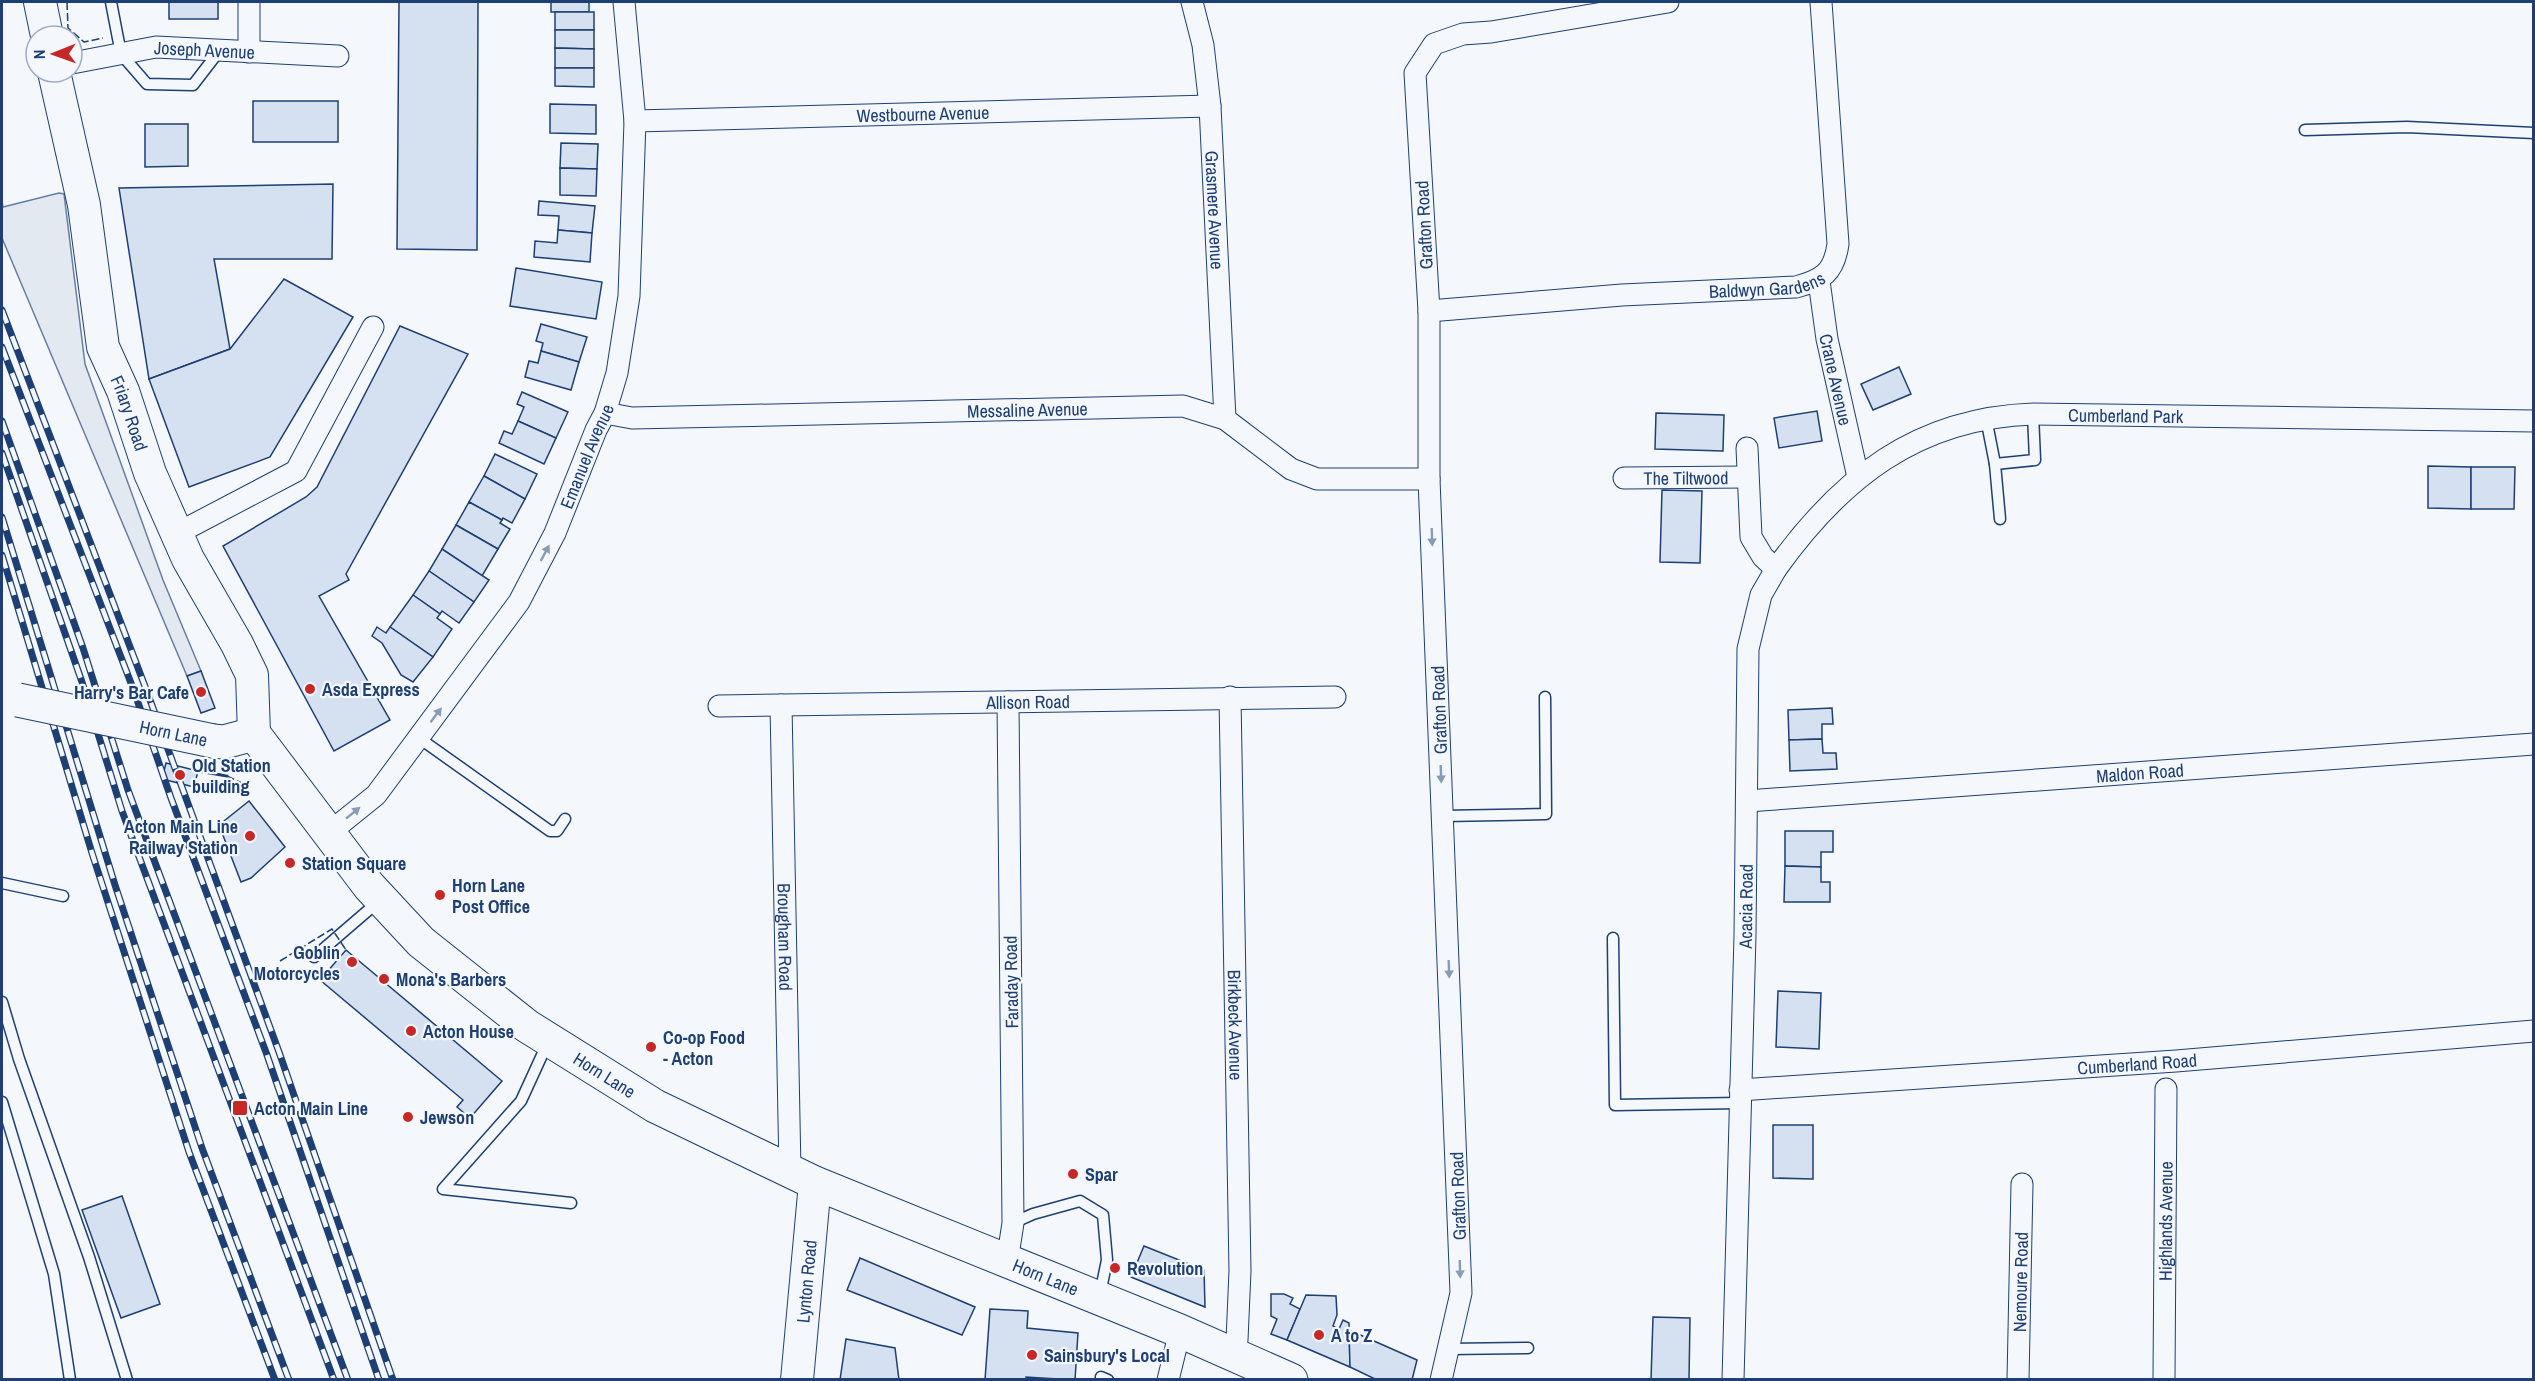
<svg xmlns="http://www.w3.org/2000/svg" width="2535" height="1381" viewBox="0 0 2535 1381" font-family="'Archivo Narrow',sans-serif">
	<rect width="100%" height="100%" fill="#f4f7fb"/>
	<!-- green -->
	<path fill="#e3e9f0" stroke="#687fa3" stroke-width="1.5" d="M59,193L64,194L85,364L163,580L201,671L187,676L2,238V201L3,207Z"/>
	<!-- building -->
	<g fill="#d5e0f0" stroke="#1d3f73" stroke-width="1.5">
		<rect x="169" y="2" width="49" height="17"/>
		<path d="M399,2H478L477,250L397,249Z"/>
		<rect x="551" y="2" width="38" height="10"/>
		<rect x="555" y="12" width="39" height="18"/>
		<path d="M555,30H594V49L555,48Z"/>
		<path d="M555,48L594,49V68H555Z"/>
		<path d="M555,68H594V87L555,86Z"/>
		<rect x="253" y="101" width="85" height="41"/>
		<path d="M550,104L596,105V134L550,133Z"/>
		<path d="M145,124H188V166L145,167Z"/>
		<path d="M561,143L598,144L597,169L560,168Z"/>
		<path d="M560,168L597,169L596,196L560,195Z"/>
		<path d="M333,184L332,259H214L230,349L149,379L119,188Z"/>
		<path d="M539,201L595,206L592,233L558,230L559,216L538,215Z"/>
		<path d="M558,230L592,233L590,262L534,257L535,241L557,243Z"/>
		<path d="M516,268L602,282L596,319L510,306Z"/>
		<path d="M284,279L353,317L270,457L189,487L149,379L230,349Z"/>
		<path d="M541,324L587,337L579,362L541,351L543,343L536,341Z"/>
		<path d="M400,326L468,354L346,574L349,580L319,596L390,720L334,751L223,546L306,497L317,487Z"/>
		<path d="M541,351L579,362L571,390L525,377L529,361L538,363Z"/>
		<path d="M1899,367L1911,394L1873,410L1861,384Z"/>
		<path d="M522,392L568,412L556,438L518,421L524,407L517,404Z"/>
		<path d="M1817,411L1822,441L1779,448L1774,418Z"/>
		<path d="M1656,413L1724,415L1723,451L1655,449Z"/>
		<path d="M518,421L556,438L544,464L499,443L504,431L512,434Z"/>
		<path d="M495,454L537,474L525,499L484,476Z"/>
		<path d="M2428,466L2471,467V509L2428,508Z"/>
		<path d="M2471,467H2515L2514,509H2471Z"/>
		<path d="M484,476L525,499L512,523L503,518L502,520L469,502Z"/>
		<path d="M1662,490L1702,491L1700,563L1660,562Z"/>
		<path d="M469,502L502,520L500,523L510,529L498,549L456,525Z"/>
		<path d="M456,525L498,549L482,576L442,549Z"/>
		<path d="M442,549L489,580L474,602L429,571Z"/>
		<path d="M429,571L474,602L459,623L442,611L440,614L413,595Z"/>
		<path d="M413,595L440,614L437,618L452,629L433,657L390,627Z"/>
		<path d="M377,627L386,633L390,627L433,657L413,682L401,675L382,643L372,636Z"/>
		<path d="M201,671L215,708L201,713L187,676Z"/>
		<path d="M1832,708L1833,724H1822V739L1789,740L1788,710Z"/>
		<path d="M1822,739L1823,753H1836L1837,769L1790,771L1789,740Z"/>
		<path d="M166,763L198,771L194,787L162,779Z"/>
		<path d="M249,801L285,847L251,878L241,882L219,825Z"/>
		<path d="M1785,831H1833V852H1821V867L1785,866Z"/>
		<path d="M1785,866L1821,867V882H1830V902H1784Z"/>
		<path d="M346,950L502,1081L470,1118L457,1107L463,1100L320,980Z"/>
		<path d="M1778,991L1821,993L1819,1049L1776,1047Z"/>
		<path d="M1773,1125H1813V1179L1773,1178Z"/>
		<path d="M122,1196L160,1304L121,1318L82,1210Z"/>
		<path d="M1144,1246L1204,1270L1205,1307L1131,1277Z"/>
		<path d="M860,1258L975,1307L962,1335L847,1290Z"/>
		<path d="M1271,1294H1284L1293,1298L1290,1304L1300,1309L1287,1340L1271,1334L1277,1319L1271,1316Z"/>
		<path d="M1306,1295L1336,1296L1337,1315L1333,1326L1339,1329L1343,1320L1349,1323L1350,1367L1287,1340Z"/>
		<path d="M990,1309L1028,1311L1027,1328L1078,1333L1075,1380L1026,1377V1380H985Z"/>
		<path d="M1653,1317L1690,1318L1689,1380H1651Z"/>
		<path d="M1349,1330L1417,1360L1412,1380H1377L1350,1367Z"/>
		<path d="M846,1339L895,1348L899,1380H840Z"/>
	</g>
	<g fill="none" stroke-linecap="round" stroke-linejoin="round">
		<defs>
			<g id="lane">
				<path d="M111,2L121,54L147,84L193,85L220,50"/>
				<path d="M2305,130L2407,127L2534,133"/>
				<path d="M1986,418L1995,464L2000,519"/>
				<path d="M1995,464L2035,460L2033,414"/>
				<path d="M419,738L550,831H557L565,819"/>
				<path d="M1443,816L1546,814L1545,697"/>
				<path d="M2,883L63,896"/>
				<path d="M1613,938L1615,1105L1739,1103"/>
				<path d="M314,957L379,901"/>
				<path d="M2,1002L19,1059L89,1257L127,1380"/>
				<path d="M548,1042L521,1101L443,1189L571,1203"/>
				<path d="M2,1102L54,1274L70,1380"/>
				<path d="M1013,1223L1033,1214L1080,1201L1103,1215L1107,1260L1100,1294"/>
				<path d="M1448,1349L1528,1348"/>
				<path d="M1101,1377L1108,1380"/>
			</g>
			<g id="street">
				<path d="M249,2V52"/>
				<path id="s1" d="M1192,2L1203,45L1210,106L1225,419"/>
				<path id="s2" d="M72,63L156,47L338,56"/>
				<path id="s3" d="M635,121L1210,106"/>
				<path id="s4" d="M1819,281L1827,339L1858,477"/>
				<path id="s5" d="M1429,311L1622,295L1796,287C1822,280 1834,273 1838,244L1821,2"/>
				<path id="s6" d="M605,413L632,418L1183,406L1225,419L1291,469L1317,479H1429"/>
				<path id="s7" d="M1624,478L1747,477"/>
				<path d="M176,534L296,471L373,327"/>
				<path id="s8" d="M1776,569C1841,478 1917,418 2033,414L2534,421"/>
				<path id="s9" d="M1230,697L1240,1271L1237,1340L1234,1353"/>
				<path id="s10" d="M781,705L790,1171"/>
				<path id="s11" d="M719,706L1335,697"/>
				<path id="s12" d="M1747,801L2534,744"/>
				<path id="s13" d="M330,832L376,795L519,602L555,533L596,430L605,413L617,373L629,296L635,121L624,2"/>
				<path id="s14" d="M1740,1090L2176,1061L2534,1031"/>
				<path d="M1007,1262L1013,1223L1008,702"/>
				<path d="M1168,1380L1180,1331"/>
				<path d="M1441,1380L1461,1293L1429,479V311L1415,73L1434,44L1463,34L1491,32L1668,2"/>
				<path id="s15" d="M1733,1380L1745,935L1748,649L1761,595L1776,569L1763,557L1751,537L1747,448"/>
				<path id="s16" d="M2018,1380L2022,1184"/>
				<path id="s17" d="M2164,1380L2166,1089"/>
			</g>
			<g id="secondary">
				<path d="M40,2L47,36"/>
				<path id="s18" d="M54,72L84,205L103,347L123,391L150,473L188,559L237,644L252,675L254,734"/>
				<path id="s19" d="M797,1380L815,1183"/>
			</g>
			<g id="primary">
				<path id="s20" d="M213,741L224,742L254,734L369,886L421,942L527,1026L655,1106L815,1183L1180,1331L1291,1380"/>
			</g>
		</defs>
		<!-- lane casing -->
		<use href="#lane" stroke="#1d3f73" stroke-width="13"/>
		<!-- street casing -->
		<use href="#street" stroke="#1d3f73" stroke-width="23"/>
		<!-- secondary casing -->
		<use href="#secondary" stroke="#1d3f73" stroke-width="34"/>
		<!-- primary casing -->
		<use href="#primary" stroke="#1d3f73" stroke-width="35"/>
		<!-- lane -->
		<use href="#lane" stroke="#f4f7fb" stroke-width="10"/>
		<!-- street -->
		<use href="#street" stroke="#f4f7fb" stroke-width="21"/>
		<!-- secondary -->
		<use href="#secondary" stroke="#f4f7fb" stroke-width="32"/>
		<!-- primary -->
		<use href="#primary" stroke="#f4f7fb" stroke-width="33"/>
		<defs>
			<g id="rail">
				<path d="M2,310L146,689L279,1052L393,1380"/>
				<path d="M2,347L134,691L171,798L267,1055L379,1380"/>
				<path d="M2,421L83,648L128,790L348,1380"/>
				<path d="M2,453L82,682L122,811L334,1380"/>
				<path d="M2,517L115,885L202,1148L289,1380"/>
				<path d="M2,555L92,853L189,1152L275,1380"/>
			</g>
		</defs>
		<!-- rail casing -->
		<use href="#rail" stroke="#1d3f73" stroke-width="7"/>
		<!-- rail -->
		<use href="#rail" stroke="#f4f7fb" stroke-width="4.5" stroke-dasharray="14" stroke-linecap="butt"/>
		<defs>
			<g id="primary-bridge">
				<path id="s21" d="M18,700L213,741"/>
			</g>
		</defs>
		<!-- primary-bridge casing -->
		<use href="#primary-bridge" stroke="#1d3f73" stroke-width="35" stroke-linecap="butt"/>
		<!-- primary-bridge -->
		<use href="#primary-bridge" stroke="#f4f7fb" stroke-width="33"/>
		<!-- fence -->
		<g stroke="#1d3f73" stroke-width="1.5" stroke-dasharray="8 3" stroke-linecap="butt">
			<path d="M67,2L68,28L84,42L103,38"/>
			<path d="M227,776L246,785"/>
			<path d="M280,961L332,929L346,950"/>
		</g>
		<!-- wall -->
		<path stroke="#1d3f73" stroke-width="3" d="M198,771L227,776"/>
	</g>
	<!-- one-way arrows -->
	<defs><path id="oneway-solid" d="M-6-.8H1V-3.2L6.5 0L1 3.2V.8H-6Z" transform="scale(1.5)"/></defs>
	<g fill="#889bb7">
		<use href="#oneway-solid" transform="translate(1432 537) rotate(88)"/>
		<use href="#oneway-solid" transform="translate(545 553) rotate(-62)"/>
		<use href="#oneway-solid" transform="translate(436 715) rotate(-53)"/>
		<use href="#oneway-solid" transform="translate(1441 774) rotate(88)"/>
		<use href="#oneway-solid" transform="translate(353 813) rotate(-39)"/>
		<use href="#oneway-solid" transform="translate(1449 969) rotate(88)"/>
		<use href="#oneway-solid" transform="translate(1460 1269) rotate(88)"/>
	</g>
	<!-- markers -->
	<g fill="#c62828" stroke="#f4f7fb" stroke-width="2">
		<circle cx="310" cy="689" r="6"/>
		<circle cx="201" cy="692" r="6"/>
		<circle cx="180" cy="775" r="6"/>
		<circle cx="250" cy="836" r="6"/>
		<circle cx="290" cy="863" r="6"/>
		<circle cx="440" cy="895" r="6"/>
		<circle cx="352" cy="962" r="6"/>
		<circle cx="384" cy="979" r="6"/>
		<circle cx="411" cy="1031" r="6"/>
		<circle cx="651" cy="1047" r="6"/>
		<rect x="232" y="1100" width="16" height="16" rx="3"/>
		<circle cx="408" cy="1117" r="6"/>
		<circle cx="1073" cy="1174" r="6"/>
		<circle cx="1115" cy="1268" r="6"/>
		<circle cx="1319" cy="1335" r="6"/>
		<circle cx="1032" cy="1355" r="6"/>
	</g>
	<g text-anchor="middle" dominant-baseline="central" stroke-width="4.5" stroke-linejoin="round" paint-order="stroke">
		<!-- street labels -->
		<g font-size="18" fill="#1d3f73" stroke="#f4f7fb">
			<text stroke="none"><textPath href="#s2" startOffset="134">Joseph Avenue</textPath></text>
			<text stroke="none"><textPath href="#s3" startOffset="288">Westbourne Avenue</textPath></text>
			<text stroke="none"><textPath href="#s1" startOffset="210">Grasmere Avenue</textPath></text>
			<text transform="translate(1424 225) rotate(-93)">Grafton Road</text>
			<text stroke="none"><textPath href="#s5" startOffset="339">Baldwyn Gardens</textPath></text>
			<text stroke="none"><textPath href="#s4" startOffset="100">Crane Avenue</textPath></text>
			<text stroke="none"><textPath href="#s6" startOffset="423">Messaline Avenue</textPath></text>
			<text stroke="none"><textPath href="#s18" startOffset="351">Friary Road</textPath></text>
			<text stroke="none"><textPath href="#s8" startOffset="405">Cumberland Park</textPath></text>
			<text stroke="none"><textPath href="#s13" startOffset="460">Emanuel Avenue</textPath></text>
			<text stroke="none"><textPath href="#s7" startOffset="62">The Tiltwood</textPath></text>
			<text stroke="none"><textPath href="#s11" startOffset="309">Allison Road</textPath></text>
			<text transform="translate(1439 710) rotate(-92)">Grafton Road</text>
			<text stroke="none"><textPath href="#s21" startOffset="159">Horn Lane</textPath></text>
			<text stroke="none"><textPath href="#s12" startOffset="394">Maldon Road</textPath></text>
			<text stroke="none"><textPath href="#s15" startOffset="474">Acacia Road</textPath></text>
			<text stroke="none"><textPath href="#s10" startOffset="232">Brougham Road</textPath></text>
			<text transform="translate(1011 982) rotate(-91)">Faraday Road</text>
			<text stroke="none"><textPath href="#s9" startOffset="328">Birkbeck Avenue</textPath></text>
			<text stroke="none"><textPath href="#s14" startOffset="398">Cumberland Road</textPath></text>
			<text stroke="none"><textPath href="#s20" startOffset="536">Horn Lane</textPath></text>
			<text transform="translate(1458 1196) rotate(-92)">Grafton Road</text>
			<text stroke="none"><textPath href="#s17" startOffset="159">Highlands Avenue</textPath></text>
			<text stroke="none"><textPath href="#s20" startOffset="1022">Horn Lane</textPath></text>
			<text stroke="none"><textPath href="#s19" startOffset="99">Lynton Road</textPath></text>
			<text stroke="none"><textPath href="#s16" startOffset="98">Nemoure Road</textPath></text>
		</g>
		<!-- poi labels -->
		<g font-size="18" font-weight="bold" fill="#1d3f73" stroke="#f4f7fb" text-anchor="start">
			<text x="322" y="689">Asda Express</text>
			<text x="189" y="692" text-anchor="end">Harry's Bar Cafe</text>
			<text x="192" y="765">Old Station<tspan x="192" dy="21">building</tspan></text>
			<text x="238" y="826" text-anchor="end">Acton Main Line<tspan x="238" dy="21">Railway Station</tspan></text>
			<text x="302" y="863">Station Square</text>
			<text x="452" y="885">Horn Lane<tspan x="452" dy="21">Post Office</tspan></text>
			<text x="340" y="952" text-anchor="end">Goblin<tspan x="340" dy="21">Motorcycles</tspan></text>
			<text x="396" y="979">Mona's Barbers</text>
			<text x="423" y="1031">Acton House</text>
			<text x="663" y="1037">Co-op Food<tspan x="663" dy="21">- Acton</tspan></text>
			<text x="254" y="1108">Acton Main Line</text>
			<text x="420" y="1117">Jewson</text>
			<text x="1085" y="1174">Spar</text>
			<text x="1127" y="1268">Revolution</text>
			<text x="1331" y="1335">A to Z</text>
			<text x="1044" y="1355">Sainsbury's Local</text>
		</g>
	</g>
	<!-- border -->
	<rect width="2535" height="1381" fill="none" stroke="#1d3f73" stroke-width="6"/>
	<!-- north arrow -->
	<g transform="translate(54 54) rotate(269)"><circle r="28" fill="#f4f7fb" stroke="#9eadc5" stroke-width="1.5"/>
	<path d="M0-4.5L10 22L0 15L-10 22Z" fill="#c62828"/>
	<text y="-9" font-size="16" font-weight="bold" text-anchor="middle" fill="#1d3f73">N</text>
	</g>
</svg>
